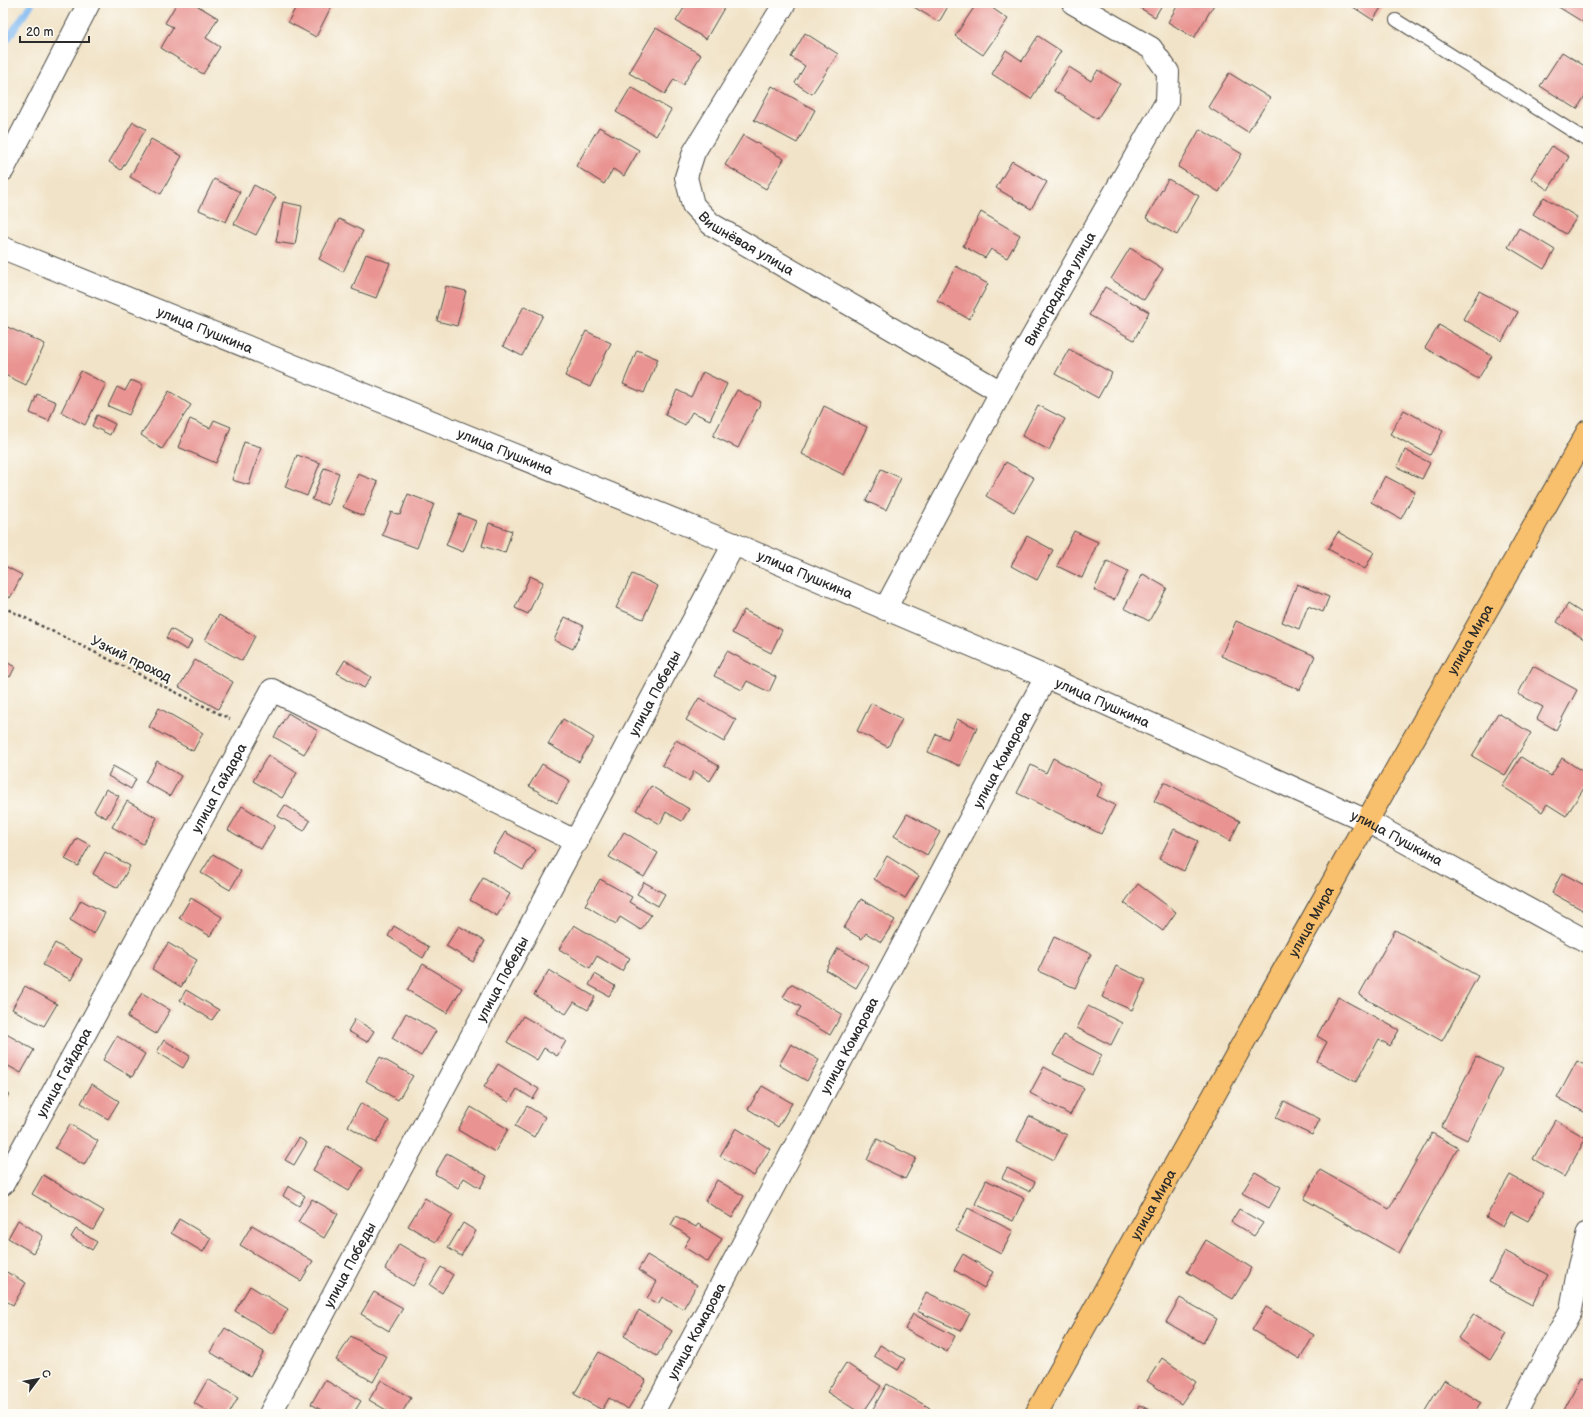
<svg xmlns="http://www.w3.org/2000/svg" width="1591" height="1417" viewBox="0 0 1591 1417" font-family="'Balsamiq Sans',sans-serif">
	<rect width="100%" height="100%" fill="#fdfcf7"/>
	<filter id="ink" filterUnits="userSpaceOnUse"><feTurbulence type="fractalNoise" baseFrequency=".025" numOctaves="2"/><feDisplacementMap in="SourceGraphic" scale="8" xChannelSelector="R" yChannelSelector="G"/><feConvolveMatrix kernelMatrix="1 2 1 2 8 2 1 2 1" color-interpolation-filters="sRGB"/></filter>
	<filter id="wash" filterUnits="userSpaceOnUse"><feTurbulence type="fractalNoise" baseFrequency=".012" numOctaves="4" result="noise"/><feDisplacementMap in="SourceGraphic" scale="16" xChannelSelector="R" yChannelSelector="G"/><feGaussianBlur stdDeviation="0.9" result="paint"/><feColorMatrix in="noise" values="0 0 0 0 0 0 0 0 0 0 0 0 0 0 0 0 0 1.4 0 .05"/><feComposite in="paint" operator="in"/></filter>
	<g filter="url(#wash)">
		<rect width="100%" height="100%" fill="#f1e3c7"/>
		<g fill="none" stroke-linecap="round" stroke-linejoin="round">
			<!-- stream -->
			<path stroke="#80b9f1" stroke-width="7" d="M3,46L32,3"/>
		</g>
		<g id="blocks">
			<!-- building -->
			<g fill="#e99492">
				<path d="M177,3H193L218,18L206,38L220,47L203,74L161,48L173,27L165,23Z"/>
				<path d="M298,3H333L316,37L288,22Z"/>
				<path d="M687,3H716L724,8L706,39L676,21Z"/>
				<path d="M907,3H950L939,22Z"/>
				<path d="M977,3H985L1008,19L983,55L955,36Z"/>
				<path d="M1132,3H1163L1155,17Z"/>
				<path d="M1179,3H1215L1194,38L1168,22Z"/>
				<path d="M1347,3H1384L1373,20Z"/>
				<path d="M1552,3H1588V21L1586,24Z"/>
				<path d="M656,28L701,55L683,85L674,79L665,94L629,73Z"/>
				<path d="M805,33L838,54L812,94L795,83L805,66L791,57Z"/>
				<path d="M1038,36L1061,51L1031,99L992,74L1006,50L1022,61Z"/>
				<path d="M1562,52L1588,68V91L1577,109L1540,86Z"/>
				<path d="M1069,67L1091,81L1098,70L1120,84L1097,119L1054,91Z"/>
				<path d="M1229,73L1270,98L1248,132L1208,107Z"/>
				<path d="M772,86L815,110L797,143L754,120Z"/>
				<path d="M631,87L671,110L656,136L616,112Z"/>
				<path d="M133,122L146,129L121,170L109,162Z"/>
				<path d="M599,127L639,150L624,176L613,169L604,184L576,166Z"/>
				<path d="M1200,129L1242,154L1219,192L1178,167Z"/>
				<path d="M743,135L784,159L766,189L725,165Z"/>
				<path d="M151,139L182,156L161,194L130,177Z"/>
				<path d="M1552,146L1569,157L1548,190L1531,178Z"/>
				<path d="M1012,161L1047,182L1031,209L996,188Z"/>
				<path d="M214,179L240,192L226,222L199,210Z"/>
				<path d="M1168,179L1199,196L1177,235L1146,218Z"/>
				<path d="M254,185L276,197L256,235L234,224Z"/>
				<path d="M1544,197L1577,217L1566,234L1533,214Z"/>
				<path d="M283,202L302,206L295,245L276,242Z"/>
				<path d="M981,212L1020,235L1007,258L991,249L985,258L963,246Z"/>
				<path d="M339,219L363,231L343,272L319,259Z"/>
				<path d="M1519,228L1555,250L1544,269L1508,247Z"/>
				<path d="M1130,248L1163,269L1144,300L1111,279Z"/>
				<path d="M366,254L390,263L376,298L352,289Z"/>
				<path d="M956,266L988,284L969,319L937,301Z"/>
				<path d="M446,286L466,291L457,326L437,321Z"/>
				<path d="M1105,287L1149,312L1134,340L1089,315Z"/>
				<path d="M1479,291L1518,312L1502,341L1463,319Z"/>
				<path d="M524,306L543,315L522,356L503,346Z"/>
				<path d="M3,325L45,344L26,385L3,374Z"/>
				<path d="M1439,325L1492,356L1478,379L1425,348Z"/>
				<path d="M586,331L611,343L590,387L565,376Z"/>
				<path d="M1069,349L1112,373L1098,398L1055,374Z"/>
				<path d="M637,350L658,359L644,393L623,384Z"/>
				<path d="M81,371L106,384L85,425L61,412Z"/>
				<path d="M703,372L727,384L710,420L692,412L685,425L665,415L677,390L691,397Z"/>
				<path d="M131,380L143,385L129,415L108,406L117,387L125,391Z"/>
				<path d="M737,390L761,402L738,448L713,436Z"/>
				<path d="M169,391L191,405L162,449L141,435Z"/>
				<path d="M37,394L56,402L49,421L30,413Z"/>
				<path d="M1038,405L1065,419L1049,450L1022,436Z"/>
				<path d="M824,406L867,427L844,475L802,454Z"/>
				<path d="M1404,410L1443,431L1430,455L1390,434Z"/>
				<path d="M97,415L115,424L110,435L92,426Z"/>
				<path d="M190,419L210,428L214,420L231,427L216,463L178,447Z"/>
				<path d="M244,442L261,447L249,485L232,480Z"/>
				<path d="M1405,450L1430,463L1422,479L1397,467Z"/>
				<path d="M297,455L320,463L307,496L285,487Z"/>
				<path d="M1006,462L1034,478L1014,512L986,496Z"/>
				<path d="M324,468L339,473L328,505L312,500Z"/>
				<path d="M881,469L901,478L886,510L866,501Z"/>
				<path d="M358,474L378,482L363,516L343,507Z"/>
				<path d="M1385,476L1415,492L1401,519L1371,502Z"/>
				<path d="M408,494L434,504L417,548L382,535L391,512L400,515Z"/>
				<path d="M459,514L476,521L463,552L446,545Z"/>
				<path d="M489,523L512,531L505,553L482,546Z"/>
				<path d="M1074,531L1098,542L1082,578L1057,566Z"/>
				<path d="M1338,532L1374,552L1365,569L1328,549Z"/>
				<path d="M1027,536L1053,550L1037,580L1011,566Z"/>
				<path d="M1107,561L1128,571L1114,600L1094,590Z"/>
				<path d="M3,565L22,575L10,598L3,594Z"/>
				<path d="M632,574L658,586L643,619L616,608Z"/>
				<path d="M1143,574L1167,588L1149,621L1124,608Z"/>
				<path d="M530,576L543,582L528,614L515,608Z"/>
				<path d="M1297,584L1329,597L1323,612L1308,606L1299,629L1282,622Z"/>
				<path d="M1568,604L1588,617V632L1584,639L1557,622Z"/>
				<path d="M744,610L782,630L771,653L732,633Z"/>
				<path d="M219,615L255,636L242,661L205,640Z"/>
				<path d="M565,617L584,626L573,649L554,640Z"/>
				<path d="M1236,621L1315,656L1300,690L1221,656Z"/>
				<path d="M171,629L192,641L187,650L166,638Z"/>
				<path d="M727,651L776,677L769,692L747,681L742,690L714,676Z"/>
				<path d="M3,660L15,667L10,677L3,673Z"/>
				<path d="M195,660L233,682L218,709L179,687Z"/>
				<path d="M345,660L371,677L364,688L337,673Z"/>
				<path d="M1533,666L1577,690L1556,730L1537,719L1543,707L1518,694Z"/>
				<path d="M699,698L736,720L724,742L686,720Z"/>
				<path d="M871,703L902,719L888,747L857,731Z"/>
				<path d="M159,708L203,733L193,751L149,727Z"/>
				<path d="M288,713L318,731L304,754L274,737Z"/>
				<path d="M1498,713L1531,733L1505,775L1472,756Z"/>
				<path d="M563,719L594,738L579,762L548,744Z"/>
				<path d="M957,719L977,728L960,766L928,752L936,734L948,739Z"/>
				<path d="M676,740L719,766L710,781L694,771L689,781L662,765Z"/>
				<path d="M268,755L297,773L282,798L253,781Z"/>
				<path d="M1521,757L1551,776L1562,758L1588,775V782L1566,816L1547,804L1542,812L1502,786Z"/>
				<path d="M1053,758L1103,784L1097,796L1115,805L1101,834L1017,793L1031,765L1046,773Z"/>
				<path d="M157,761L181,776L170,796L145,782Z"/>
				<path d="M542,764L570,781L557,803L529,786Z"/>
				<path d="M113,766L136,779L131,789L108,776Z"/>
				<path d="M1164,782L1240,821L1230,841L1154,801Z"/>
				<path d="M651,786L689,809L682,821L666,812L660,824L636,810Z"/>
				<path d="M106,789L119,796L106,818L94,811Z"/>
				<path d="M127,801L157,818L143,844L112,827Z"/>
				<path d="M285,805L310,821L304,831L278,816Z"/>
				<path d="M242,806L275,826L261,849L228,830Z"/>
				<path d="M907,814L940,832L927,855L894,836Z"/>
				<path d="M1174,829L1198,841L1184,871L1159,859Z"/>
				<path d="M505,832L536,850L523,870L493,852Z"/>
				<path d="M624,832L658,853L644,877L609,857Z"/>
				<path d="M77,838L90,845L78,866L65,859Z"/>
				<path d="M105,852L130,866L118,888L93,874Z"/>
				<path d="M213,854L241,871L230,890L201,873Z"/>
				<path d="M887,856L919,876L905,898L874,879Z"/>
				<path d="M1562,873L1588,887V913L1552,893Z"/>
				<path d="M483,878L510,894L497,916L470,900Z"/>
				<path d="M600,879L632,897L629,902L651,915L641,930L620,917L616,924L585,905Z"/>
				<path d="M644,882L665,894L658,906L637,894Z"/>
				<path d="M1138,884L1176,912L1163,931L1124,903Z"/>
				<path d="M191,898L222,917L210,936L179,918Z"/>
				<path d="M861,899L895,920L881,942L866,933L862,939L844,928Z"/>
				<path d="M81,900L105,913L94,934L70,920Z"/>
				<path d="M574,925L630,958L622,971L597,956L590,968L559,949Z"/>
				<path d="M394,926L429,947L423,958L388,936Z"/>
				<path d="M459,926L485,941L473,962L446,946Z"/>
				<path d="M1395,930L1478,976L1442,1041L1359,995Z"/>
				<path d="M1054,937L1091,954L1075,988L1038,971Z"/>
				<path d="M55,943L82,959L71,980L43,965Z"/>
				<path d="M168,943L197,960L181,987L152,969Z"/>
				<path d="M838,948L869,966L856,988L826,970Z"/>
				<path d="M423,964L462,988L447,1013L407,990Z"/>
				<path d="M1116,966L1146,980L1132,1010L1102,997Z"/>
				<path d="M549,970L595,997L588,1010L574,1002L566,1014L534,995Z"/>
				<path d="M595,974L615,986L609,996L589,985Z"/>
				<path d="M791,984L842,1014L830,1035L796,1015L801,1007L783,997Z"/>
				<path d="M25,986L57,1004L44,1026L12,1009Z"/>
				<path d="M186,990L219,1010L212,1020L180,1000Z"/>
				<path d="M142,993L170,1010L156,1034L127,1017Z"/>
				<path d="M1338,997L1399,1030L1390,1046L1379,1039L1356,1082L1317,1061L1327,1042L1317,1036Z"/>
				<path d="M1088,1006L1122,1023L1111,1045L1077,1028Z"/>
				<path d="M406,1013L436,1031L421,1056L392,1038Z"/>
				<path d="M523,1016L566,1041L557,1056L544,1048L537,1060L507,1042Z"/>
				<path d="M355,1019L374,1031L367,1042L348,1031Z"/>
				<path d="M3,1032L34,1050L21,1073L3,1063Z"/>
				<path d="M1064,1035L1102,1055L1092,1075L1053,1055Z"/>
				<path d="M117,1036L145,1054L132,1077L103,1060Z"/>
				<path d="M164,1040L190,1056L183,1068L157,1052Z"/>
				<path d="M791,1044L819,1060L807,1081L779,1065Z"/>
				<path d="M1476,1056L1502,1069L1467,1140L1441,1127Z"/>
				<path d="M380,1057L413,1076L398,1100L366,1081Z"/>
				<path d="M1577,1061L1588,1067V1114L1557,1098Z"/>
				<path d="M498,1064L539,1089L533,1099L517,1089L509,1102L484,1087Z"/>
				<path d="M1044,1067L1084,1088L1070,1115L1030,1093Z"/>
				<path d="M92,1084L119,1101L108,1119L81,1103Z"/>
				<path d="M762,1086L792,1103L778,1127L748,1109Z"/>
				<path d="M3,1091L9,1094L3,1105Z"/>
				<path d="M1284,1101L1320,1119L1312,1135L1276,1118Z"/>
				<path d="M361,1103L389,1121L376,1143L348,1126Z"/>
				<path d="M527,1106L545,1117L534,1137L515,1126Z"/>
				<path d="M471,1107L508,1129L495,1152L458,1130Z"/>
				<path d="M1029,1116L1067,1135L1054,1160L1017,1141Z"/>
				<path d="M1555,1120L1586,1138L1564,1177L1533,1159Z"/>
				<path d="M70,1124L98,1141L84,1165L55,1148Z"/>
				<path d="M736,1128L770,1149L754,1176L720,1156Z"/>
				<path d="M1432,1133L1458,1148L1399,1253L1304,1199L1320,1170L1389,1209Z"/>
				<path d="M299,1138L307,1143L294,1165L285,1160Z"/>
				<path d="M877,1139L916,1158L905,1179L867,1160Z"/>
				<path d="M327,1146L363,1168L349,1191L313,1170Z"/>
				<path d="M447,1153L487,1176L480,1188L464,1178L458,1188L435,1174Z"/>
				<path d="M1007,1168L1035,1182L1030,1192L1002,1178Z"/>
				<path d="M1255,1172L1281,1187L1269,1208L1242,1193Z"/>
				<path d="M43,1175L104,1211L93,1230L32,1194Z"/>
				<path d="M1510,1175L1543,1193L1528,1221L1511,1212L1503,1227L1486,1217Z"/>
				<path d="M717,1180L744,1196L732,1218L705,1201Z"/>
				<path d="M986,1180L1024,1198L1013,1221L975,1204Z"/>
				<path d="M288,1186L305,1196L299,1206L283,1196Z"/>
				<path d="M425,1198L453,1215L436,1242L408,1226Z"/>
				<path d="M312,1199L338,1214L324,1238L298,1222Z"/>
				<path d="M968,1208L1013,1231L1001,1254L956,1231Z"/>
				<path d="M1239,1209L1263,1223L1254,1236L1231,1222Z"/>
				<path d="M676,1216L696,1227L698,1224L722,1239L708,1262L684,1247L690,1237L671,1225Z"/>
				<path d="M179,1219L211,1238L203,1252L171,1233Z"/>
				<path d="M18,1220L43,1236L33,1253L8,1238Z"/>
				<path d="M463,1223L476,1231L461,1256L448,1248Z"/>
				<path d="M252,1225L313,1261L301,1281L240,1245Z"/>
				<path d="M76,1229L97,1242L92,1250L71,1237Z"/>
				<path d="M1206,1240L1252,1268L1233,1299L1187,1272Z"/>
				<path d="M399,1244L428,1261L413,1286L385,1269Z"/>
				<path d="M1505,1251L1548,1275L1532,1305L1489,1282Z"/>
				<path d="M963,1254L993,1272L984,1288L954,1270Z"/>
				<path d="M647,1255L697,1285L683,1309L662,1297L658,1304L647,1298L657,1282L638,1270Z"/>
				<path d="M441,1267L453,1275L442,1293L430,1285Z"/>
				<path d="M3,1270L26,1283L13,1305L3,1299Z"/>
				<path d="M250,1286L288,1309L273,1334L235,1311Z"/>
				<path d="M374,1292L403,1308L389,1331L361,1314Z"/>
				<path d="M926,1292L970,1313L961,1331L917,1311Z"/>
				<path d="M1180,1298L1217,1319L1203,1343L1166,1322Z"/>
				<path d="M1266,1307L1314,1335L1300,1359L1252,1330Z"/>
				<path d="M639,1310L672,1331L657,1356L624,1336Z"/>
				<path d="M913,1314L955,1336L947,1352L905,1329Z"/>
				<path d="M1474,1314L1506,1334L1490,1360L1458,1338Z"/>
				<path d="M225,1328L264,1352L250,1376L210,1352Z"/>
				<path d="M351,1336L387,1357L373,1382L336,1360Z"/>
				<path d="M880,1345L905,1359L898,1370L874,1356Z"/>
				<path d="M599,1352L646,1380L628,1409L609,1398L602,1410L574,1394Z"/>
				<path d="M1162,1358L1196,1382L1181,1404L1147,1381Z"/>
				<path d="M846,1363L881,1386L862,1414L827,1392Z"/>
				<path d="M1581,1378L1588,1381V1414H1572L1564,1410Z"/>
				<path d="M208,1379L238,1398L229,1414H212L194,1403Z"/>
				<path d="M325,1380L361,1401L353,1414H328L311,1404Z"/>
				<path d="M381,1380L411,1398L401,1414H393L369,1400Z"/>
				<path d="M1444,1380L1481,1403L1474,1414H1423Z"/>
				<path d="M887,1384L930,1408L926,1414H870Z"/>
				<path d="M1139,1405L1158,1414H1135Z"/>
			</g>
		</g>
	</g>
	<g filter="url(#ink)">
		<use href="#blocks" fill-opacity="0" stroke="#494742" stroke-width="1"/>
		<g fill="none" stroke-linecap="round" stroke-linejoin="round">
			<defs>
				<path id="service" d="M1396,20L1588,141"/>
				<g id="minor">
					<path id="s1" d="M785,3L694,152L686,177L693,205L711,224L1001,392"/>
					<path d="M3,170L89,3"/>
					<path id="s2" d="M885,609L1001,392L1167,101L1168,72L1151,48L1073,3"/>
					<path id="s3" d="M3,1184L272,690L577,842"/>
					<path id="s4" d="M270,1414L734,544"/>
					<path id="s5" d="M652,1414L1046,677"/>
					<path d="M1515,1414L1571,1310L1579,1266L1588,1233"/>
				</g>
				<g id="tertiary">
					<path id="s6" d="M3,248L734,544L1046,677L1367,821L1588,942"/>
				</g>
				<g id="primary">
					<path id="s7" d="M1036,1414L1367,821L1588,431"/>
				</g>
			</defs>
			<!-- service casing -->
			<use href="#service" stroke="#494742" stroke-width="14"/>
			<!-- minor casing -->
			<use href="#minor" stroke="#494742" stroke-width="24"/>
			<!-- tertiary casing -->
			<use href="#tertiary" stroke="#494742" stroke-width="24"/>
			<!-- primary casing -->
			<use href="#primary" stroke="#494742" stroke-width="24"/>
			<!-- path -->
			<path stroke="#494742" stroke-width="2.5" stroke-dasharray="3 3" stroke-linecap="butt" d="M3,607L230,719"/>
			<!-- service -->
			<use href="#service" stroke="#fff" stroke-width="12"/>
			<!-- minor -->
			<use href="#minor" stroke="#fff" stroke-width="22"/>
			<!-- tertiary -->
			<use href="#tertiary" stroke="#fff" stroke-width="22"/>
			<!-- primary -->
			<use href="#primary" stroke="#f8bf6c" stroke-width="22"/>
		</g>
	</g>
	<g text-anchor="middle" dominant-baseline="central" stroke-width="3.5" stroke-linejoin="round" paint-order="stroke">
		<!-- street labels -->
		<g font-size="14" fill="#2b2b2b" stroke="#fdfcf7">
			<text stroke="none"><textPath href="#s1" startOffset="296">Вишнёвая улица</textPath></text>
			<text stroke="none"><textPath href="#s2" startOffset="365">Виноградная улица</textPath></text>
			<text stroke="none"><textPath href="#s6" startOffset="218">улица Пушкина</textPath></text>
			<text stroke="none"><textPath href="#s6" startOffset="542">улица Пушкина</textPath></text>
			<text stroke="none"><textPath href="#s6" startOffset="866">улица Пушкина</textPath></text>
			<text stroke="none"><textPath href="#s7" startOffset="888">улица Мира</textPath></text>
			<text transform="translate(131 659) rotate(26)">Узкий проход</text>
			<text stroke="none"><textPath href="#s4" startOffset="817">улица Победы</textPath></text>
			<text stroke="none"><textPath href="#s6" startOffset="1190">улица Пушкина</textPath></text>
			<text stroke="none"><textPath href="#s5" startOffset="742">улица Комарова</textPath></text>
			<text stroke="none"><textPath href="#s3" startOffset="451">улица Гайдара</textPath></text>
			<text stroke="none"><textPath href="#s6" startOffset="1514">улица Пушкина</textPath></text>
			<text stroke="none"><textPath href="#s7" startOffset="564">улица Мира</textPath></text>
			<text stroke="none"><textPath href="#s4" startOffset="493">улица Победы</textPath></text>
			<text stroke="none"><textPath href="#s5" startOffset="418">улица Комарова</textPath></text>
			<text stroke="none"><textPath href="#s3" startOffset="127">улица Гайдара</textPath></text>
			<text stroke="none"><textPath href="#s7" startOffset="240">улица Мира</textPath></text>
			<text stroke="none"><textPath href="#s4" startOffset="169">улица Победы</textPath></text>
			<text stroke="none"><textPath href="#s5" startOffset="94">улица Комарова</textPath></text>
		</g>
	</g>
	<!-- margin -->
	<rect width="1591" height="1417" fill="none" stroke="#fdfcf7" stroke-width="16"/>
	<!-- north arrow -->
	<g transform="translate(38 1379) rotate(58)" stroke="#fdfcf7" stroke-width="3" paint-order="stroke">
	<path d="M0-3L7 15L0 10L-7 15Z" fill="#2b2b2b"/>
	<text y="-6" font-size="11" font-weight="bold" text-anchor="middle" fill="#2b2b2b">С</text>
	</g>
	<!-- scale -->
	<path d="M20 36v6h69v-6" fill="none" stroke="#2b2b2b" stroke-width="2"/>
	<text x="26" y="36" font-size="12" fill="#2b2b2b" stroke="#fdfcf7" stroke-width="3" paint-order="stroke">20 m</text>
</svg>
